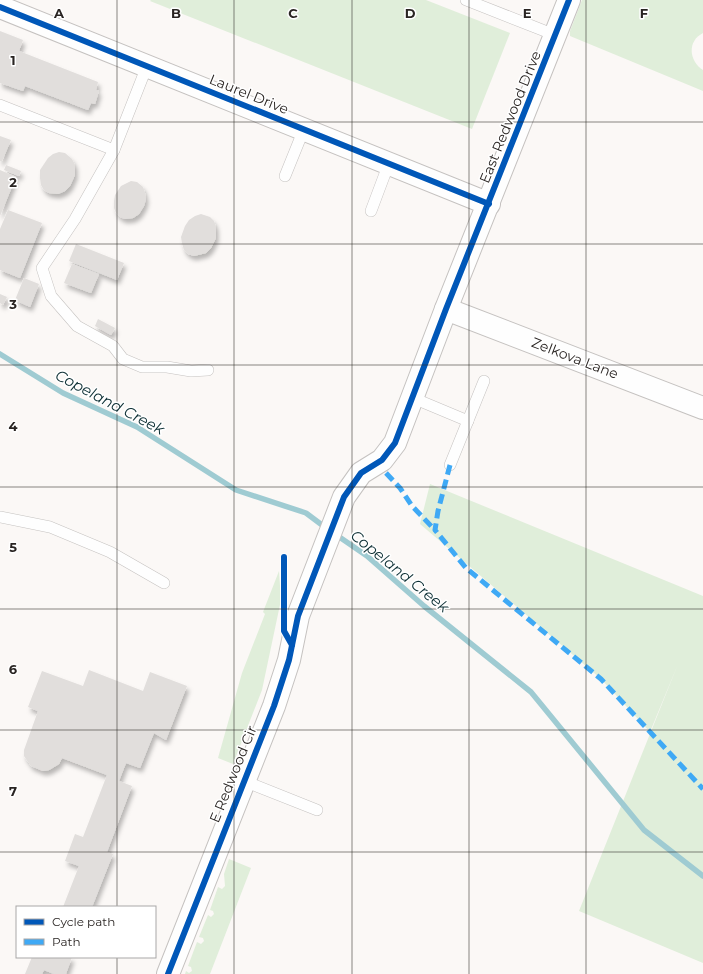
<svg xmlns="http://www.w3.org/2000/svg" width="703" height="974" viewBox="0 0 703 974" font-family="Montserrat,sans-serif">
	<defs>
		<filter id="shadow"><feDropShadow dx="2.5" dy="4.5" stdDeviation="2" flood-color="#0004"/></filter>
	</defs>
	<rect width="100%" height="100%" fill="#fbf8f6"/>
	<!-- green -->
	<g fill="#e0eeda">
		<path d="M151,0H426L510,33L472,129L150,1Z"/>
		<path d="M582,0H703V33C687,41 689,61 703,70V91L570,36V31Z"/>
		<path d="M430,484L703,596V963L579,911L678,664L650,732L601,679L420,524Z"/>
		<path d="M279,571L281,600L262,690L233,764L218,758L242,673L265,614L263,612Z"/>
		<path d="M229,859L251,868L210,974H185L186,971L189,973L192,971L191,967L188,966L197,942L201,944L204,941L203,938L199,937L208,915L211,917L214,914L213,911L210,910L218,887L222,889L225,886L224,874Z"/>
	</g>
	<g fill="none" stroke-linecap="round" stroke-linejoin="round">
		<!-- stream -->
		<g stroke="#9fcbd2" stroke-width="5.5">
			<path d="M0,354L63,393L137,427L236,490L306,513L326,528"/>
			<path d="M335,534L367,556L424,606L531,692L644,830L703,876"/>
		</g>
	</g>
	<!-- building -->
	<g fill="#e1dedc" filter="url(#shadow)">
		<path d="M0,31L23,40L19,51L98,82L96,90L99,91L95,104L91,103L88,110L25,86L23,91L0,83Z"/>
		<path d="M0,136L11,140L2,161H0Z"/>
		<path d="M59,152L65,153L72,159L75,165V175L70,186L65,191L58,194L49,193L44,190L41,185L40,178V170L48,158L53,154Z"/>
		<path d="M6,165L21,171L19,176L4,170Z"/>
		<path d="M0,170L16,177L0,216Z"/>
		<path d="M131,181L137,182L143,187L145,193L146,199L144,206L139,214L133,218L125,219L120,217L116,213L114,208V201L115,195L121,186Z"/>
		<path d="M8,210L42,223L20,278L0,270V229Z"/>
		<path d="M201,214L210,217L214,221L216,227V238L211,248L206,253L194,256L188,254L184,250L182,243L181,237L185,226L189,220L195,216Z"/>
		<path d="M76,244L124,263L117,280L69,261Z"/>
		<path d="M72,264L99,274L91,293L64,283Z"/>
		<path d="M24,278L39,284L30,307L15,300Z"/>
		<path d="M0,294L7,297L3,305L0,303Z"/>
		<path d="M98,319L115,328L111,335L95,326Z"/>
		<path d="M89,670L143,691L150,672L187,686L166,740L154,733L140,768L126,763L119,781L132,786L107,852L113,854L92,907H63L79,866L65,861L75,834L83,837L107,775L62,758L59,764L49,770L43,771L31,766L24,756V750L38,711L28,707L42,671L83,686Z"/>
		<path d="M32,957H72L66,974H54L44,970L42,974H25Z"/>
	</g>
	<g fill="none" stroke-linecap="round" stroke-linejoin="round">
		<defs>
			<g id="lane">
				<path d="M466,0L555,35"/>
				<path d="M0,105L114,150L147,66"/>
				<path d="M114,150L75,219L42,268L51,296L77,326L113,346L123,359L142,367H167L191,371L208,370"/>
				<path d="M285,176L304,129"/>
				<path d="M371,211L389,163"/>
				<path d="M413,398L468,421"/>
				<path d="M450,465L484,381"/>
				<path d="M0,517L50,527L110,552L164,583"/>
				<path d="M244,781L317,810"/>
			</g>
			<g id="street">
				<path d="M0,7L489,204"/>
				<path d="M446,309L703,408"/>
				<path d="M168,974L274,706L289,660L298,616L344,497L361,473L382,460L395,443L446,309L569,0"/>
			</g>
		</defs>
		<!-- lane casing -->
		<use href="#lane" stroke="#c5c2c0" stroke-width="12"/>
		<!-- street casing -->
		<use href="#street" stroke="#c5c2c0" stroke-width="24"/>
		<!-- lane -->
		<use href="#lane" stroke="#fefefe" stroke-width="11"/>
		<!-- street -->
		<use href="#street" stroke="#fefefe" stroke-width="22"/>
		<!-- quiet -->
		<g stroke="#3fa9f5" stroke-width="5" stroke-dasharray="10 5" stroke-linecap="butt">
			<path d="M450,465L438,511L435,530L466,568L601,679L703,789"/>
			<path d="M386,473L400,488L412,506L435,530"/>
		</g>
		<defs>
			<g id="cycleway">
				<path d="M0,7L489,204"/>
				<path d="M284,557V631L292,645"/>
				<path d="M168,974L274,706L289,660L298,616L344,497L361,473L382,460L395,443L446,309L569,0"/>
			</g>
		</defs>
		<!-- cycleway casing -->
		<use href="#cycleway" stroke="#fff" stroke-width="8"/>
		<!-- cycleway -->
		<use href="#cycleway" stroke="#0057b8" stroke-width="6"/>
	</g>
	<!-- grid -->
	<path fill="none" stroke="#292422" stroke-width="1" stroke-opacity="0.55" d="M117,0V907M234,0V974M352,0V974M469,0V974M586,0V974M0,122H703M0,244H703M0,365H703M0,487H703M0,609H703M0,730H703M0,852H703M117,957V974"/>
	<g text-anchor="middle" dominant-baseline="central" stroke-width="3" stroke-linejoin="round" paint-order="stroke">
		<!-- street labels -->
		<g font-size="14" fill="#292422" stroke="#fff">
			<text transform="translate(249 94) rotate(22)">Laurel Drive</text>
			<text transform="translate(510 117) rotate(-68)">East Redwood Drive</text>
			<text transform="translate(575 358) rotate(21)">Zelkova Lane</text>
			<text transform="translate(233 774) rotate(-68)">E Redwood Cir</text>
		</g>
		<!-- water labels -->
		<g font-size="15" font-style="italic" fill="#0d2f34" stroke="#fff">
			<text transform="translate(110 402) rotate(28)">Copeland Creek</text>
			<text transform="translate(400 571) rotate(39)">Copeland Creek</text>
		</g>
	</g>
	<g font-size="13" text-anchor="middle" font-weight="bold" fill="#292422" stroke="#fff" stroke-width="3" stroke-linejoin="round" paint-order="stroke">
		<text x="59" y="18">A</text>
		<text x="176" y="18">B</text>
		<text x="293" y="18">C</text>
		<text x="410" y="18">D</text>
		<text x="527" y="18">E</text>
		<text x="644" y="18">F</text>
		<text x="13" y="65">1</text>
		<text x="13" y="187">2</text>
		<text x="13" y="309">3</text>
		<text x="13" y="431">4</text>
		<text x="13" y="552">5</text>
		<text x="13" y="674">6</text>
		<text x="13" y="796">7</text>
	</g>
	<!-- legend -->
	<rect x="16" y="906" width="140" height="52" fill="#ffffff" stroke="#a9a7a7"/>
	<rect x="24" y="919" width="20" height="6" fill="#0057b8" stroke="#a9a7a7"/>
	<text x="52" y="926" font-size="12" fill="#292422">Cycle path</text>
	<rect x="24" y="939" width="20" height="6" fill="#3fa9f5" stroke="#a9a7a7"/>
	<text x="52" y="946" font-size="12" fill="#292422">Path</text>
</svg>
